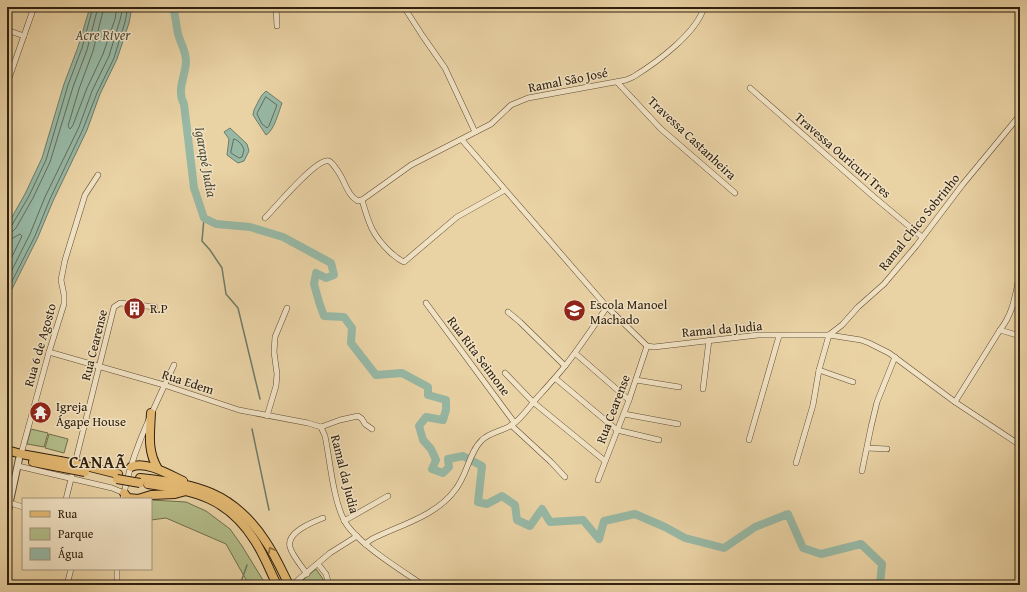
<svg xmlns="http://www.w3.org/2000/svg" width="1027" height="592" viewBox="0 0 1027 592" font-family="'Gentium Book Plus',serif">
	<rect width="100%" height="100%" fill="#e9d2a4"/>
	<filter id="stains"><feTurbulence type="fractalNoise" baseFrequency=".005" numOctaves="4"/><feColorMatrix values="0 0 0 0 .2 0 0 0 0 .09 0 0 0 0 .02 0 0 0 .5 -.17"/></filter>
	<radialGradient id="worn" r=".72"><stop offset=".6" stop-color="#630" stop-opacity="0"/><stop offset="1" stop-color="#630" stop-opacity=".3"/></radialGradient>
	<!-- green -->
	<g fill="#b2bd89" stroke="#706e4c">
		<path d="M31,429L48,433L44,447L27,444Z"/>
		<path d="M49,434L68,439L64,453L45,448Z"/>
		<path d="M151,500L186,502L206,511L230,529L242,546L266,585H249L226,544L166,518L151,520Z"/>
		<path d="M316,569L327,585H298V584Z"/>
	</g>
	<!-- water -->
	<g fill="#97b8a5" stroke="#6d7b69">
		<path d="M90,7H132L129,23L117,59L100,94L87,130L53,201L38,237L7,299V226L25,194L42,158L64,84L78,47Z"/>
		<path d="M266,91L282,103C279,111 274,131 266,135L253,115L254,110L259,100L262,95Z"/>
		<path d="M230,128L247,144L249,151L244,161L238,163L227,155L229,139L224,132Z"/>
	</g>
	<g fill="none" stroke-linecap="round" stroke-linejoin="round">
		<!-- shore -->
		<g stroke="#636c5a" stroke-width="1">
			<path d="M104,7L93,51L79,89L68,126L70,129L71,128L73,125L87,88L103,54L115,19L117,7"/>
			<path d="M266,97L277,105L269,126L267,128L262,124L257,114Z"/>
			<path d="M234,139C239,140 243,146 244,150L242,157L239,158L231,153Z"/>
			<path d="M7,228L12,225L29,196L46,160L68,85L82,48L93,7"/>
			<path d="M7,233L12,232L16,228L33,198L50,162L73,87L87,50L98,7"/>
			<path d="M7,239L13,238L20,234L22,236L7,267"/>
			<path d="M7,280L30,234L45,197L79,127L92,91L109,56L120,20L123,7"/>
			<path d="M7,291L35,236L50,199L83,129L97,93L114,58L125,22L128,7"/>
		</g>
		<!-- stream -->
		<g stroke="#6d7b69" stroke-width="1.5">
			<path d="M204,218L202,241L210,250L222,268L226,294L238,308L260,399"/>
			<path d="M252,429L269,510"/>
			<path d="M240,585L247,565"/>
		</g>
		<!-- river -->
		<path stroke="#97b8a5" stroke-width="8" d="M173,7C176,17 176,28 179,37C182,46 186,52 186,61C186,75 176,90 184,104L194,188L204,218L216,224L250,227L283,237L331,263L334,275L326,278L316,273L314,284L319,302L324,316L344,317L352,328L351,343L376,375L402,373L428,387V395L446,400V410L443,420L426,417L419,426L423,440L431,449L436,460L432,469L443,473L449,467L448,459L463,456L482,466L478,502L487,504L502,496L515,505L517,520L530,526L542,509L550,522L583,520L599,539L604,521L635,514L665,527L685,538L724,548L755,527L788,514L803,548L821,554L861,544L882,564L880,585"/>
		<defs>
			<g id="minor">
				<path d="M276,7L277,26"/>
				<path d="M404,7L422,35L445,68L475,132"/>
				<path d="M7,30L24,36"/>
				<path d="M617,82L661,129L735,193"/>
				<path d="M7,84L34,7"/>
				<path d="M750,88L874,197L922,237"/>
				<path d="M462,140L607,307L647,346L654,347L758,335H829L861,340L869,343L889,353L955,402L1020,445"/>
				<path d="M362,200L411,165L491,124L511,105L528,98L626,80L633,77C656,63 697,33 704,7"/>
				<path d="M362,200C369,224 372,235 391,253C395,256 399,260 404,262L457,217L505,190"/>
				<path d="M265,218C275,208 317,157 329,161C333,163 337,170 339,173C345,182 348,196 358,201L362,200"/>
				<path d="M426,303L514,422"/>
				<path d="M508,312L520,322L565,366"/>
				<path d="M1000,330L1020,336"/>
				<path d="M49,352L164,385L239,410L308,423L321,427"/>
				<path d="M575,353L629,400"/>
				<path d="M819,370L853,382"/>
				<path d="M505,373L533,402L605,461"/>
				<path d="M555,378L617,430L659,440"/>
				<path d="M636,380L679,387"/>
				<path d="M703,389L709,340"/>
				<path d="M955,402L1000,330C1014,312 1015,295 1020,273"/>
				<path d="M624,414L678,424"/>
				<path d="M267,416L276,386L277,374L274,352L275,337L287,308"/>
				<path d="M511,425L551,462L565,477"/>
				<path d="M321,427L325,436C330,460 333,499 344,520C355,542 401,570 423,585"/>
				<path d="M321,427L340,420L358,416L362,419L365,424L372,429"/>
				<path d="M749,440L779,336"/>
				<path d="M867,448L887,449"/>
				<path d="M21,454L49,352L64,304V295L61,280L65,260L85,195L98,175"/>
				<path d="M796,463L813,405L819,370L829,335L842,325L858,307L884,284L916,246L963,184L1020,115"/>
				<path d="M18,466L112,488L124,493"/>
				<path d="M862,471L871,427L877,402L895,357"/>
				<path d="M598,480L629,400L647,346"/>
				<path d="M66,499L114,307L120,303L155,307"/>
				<path d="M123,499C130,455 155,406 174,365"/>
				<path d="M10,503L23,507"/>
				<path d="M344,521L388,496"/>
				<path d="M365,544L372,539C400,525 436,516 455,490C467,476 469,452 482,440C490,432 503,431 512,425C522,418 529,407 537,398C546,388 556,377 565,366C580,347 593,327 607,307"/>
				<path d="M318,564L326,574L329,585"/>
				<path d="M117,569V585"/>
				<path d="M307,574C302,567 292,555 290,547C286,532 313,522 323,518"/>
				<path d="M67,585L71,569"/>
				<path d="M292,585L330,553L357,536"/>
			</g>
			<path id="tertiary" d="M7,515L19,459"/>
			<g id="primary">
				<path d="M151,413C150,434 147,451 158,469"/>
				<path d="M7,450L21,454L60,461"/>
				<path d="M33,462L59,467"/>
				<path d="M86,466L118,474"/>
				<path d="M131,467C145,460 170,475 183,481"/>
				<path d="M140,478C196,484 233,491 266,542C275,555 282,571 289,585"/>
				<path d="M148,484C196,491 228,498 255,541C264,555 270,571 277,585"/>
				<path d="M124,493L128,498L138,499L151,495L175,494L186,491"/>
			</g>
		</defs>
		<!-- minor casing -->
		<use href="#minor" stroke="#5e4c34" stroke-width="6"/>
		<!-- tertiary casing -->
		<use href="#tertiary" stroke="#5e4c34" stroke-width="8"/>
		<!-- primary casing -->
		<use href="#primary" stroke="#2f200e" stroke-width="10"/>
		<!-- minor -->
		<use href="#minor" stroke="#f1e2c4" stroke-width="5"/>
		<!-- tertiary -->
		<use href="#tertiary" stroke="#f1e2c4" stroke-width="6"/>
		<!-- primary -->
		<use href="#primary" stroke="#e4b972" stroke-width="8"/>
		<defs>
			<g id="primary-bridge">
				<path d="M60,461L86,466"/>
				<path d="M59,467L85,472"/>
				<path d="M117,479L140,483"/>
			</g>
		</defs>
		<!-- primary-bridge casing -->
		<use href="#primary-bridge" stroke="#2f200e" stroke-width="10" stroke-linecap="butt"/>
		<!-- primary-bridge -->
		<use href="#primary-bridge" stroke="#e4b972" stroke-width="8"/>
	</g>
	<!-- one-way arrows -->
	<defs><path id="oneway-chevron" d="M-2-3.5L2.5 0L-2 3.5" fill="none" stroke-width="1.6" stroke-linecap="round" stroke-linejoin="round"/></defs>
	<use stroke="#8a6c40" href="#oneway-chevron" transform="translate(271 550) rotate(-118)"/>
	<!-- icons -->
	<defs>
		<symbol id="building-disc" viewBox="-11 -11 22 22"><circle r="9.5" fill="#8f2418" stroke="#f1e2c4"/><path d="M-4-6H4V6H1V3H-1V6H-4ZM-2.5-4.3h1.7v1.8h-1.7ZM.8-4.3h1.7v1.8H.8ZM-2.5-1h1.7V.8h-1.7ZM.8-1h1.7V.8H.8Z" fill="#fff"/></symbol>
		<symbol id="school-disc" viewBox="-11 -11 22 22"><circle r="9.5" fill="#8f2418" stroke="#f1e2c4"/><path d="M0-5L7-2L0 1L-7-2ZM-4 1L0 2.5L4 1V4Q0 6-4 4Z" fill="#fff"/></symbol>
		<symbol id="temple-disc" viewBox="-11 -11 22 22"><circle r="9.5" fill="#8f2418" stroke="#f1e2c4"/><path d="M0-6L5-2H3V0L6.5 2.5H4V6H1.5V3h-3V6H-4V2.5H-6.5L-3 0V-2H-5Z" fill="#fff"/></symbol>
	</defs>
	<g fill-rule="evenodd">
		<use href="#building-disc" x="122" y="296" width="25" height="25"/>
		<use href="#school-disc" x="562" y="298" width="25" height="25"/>
		<use href="#temple-disc" x="28" y="400" width="25" height="25"/>
	</g>
	<g text-anchor="middle" dominant-baseline="central" stroke-width="3" stroke-linejoin="round" paint-order="stroke">
		<!-- street labels -->
		<g font-size="13" fill="#2f200e" stroke="#f1e2c4">
			<text transform="translate(568 80) rotate(-11)">Ramal São José</text>
			<text transform="translate(692 138) rotate(43)">Travessa Castanheira</text>
			<text transform="translate(843 155) rotate(41)">Travessa Ouricuri Tres</text>
			<text transform="translate(919 222) rotate(-51)">Ramal Chico Sobrinho</text>
			<text transform="translate(722 329) rotate(-5)">Ramal da Judia</text>
			<text transform="translate(40 345) rotate(-74)">Rua 6 de Agosto</text>
			<text transform="translate(94 345) rotate(-76)">Rua Cearense</text>
			<text transform="translate(479 356) rotate(53)">Rua Rita Seimone</text>
			<text transform="translate(188 382) rotate(18)">Rua Edem</text>
			<text transform="translate(613 409) rotate(-69)">Rua Cearense</text>
			<text transform="translate(345 474) rotate(76)">Ramal da Judia</text>
		</g>
		<!-- poi labels -->
		<g font-size="13" fill="#2f200e" stroke="#f1e2c4" text-anchor="start">
			<text x="590" y="304">Escola Manoel<tspan x="590" dy="15">Machado</tspan></text>
			<text x="150" y="308">R.P</text>
			<text x="56" y="406">Igreja<tspan x="56" dy="15">Ágape House</tspan></text>
		</g>
		<!-- water labels -->
		<g font-size="14" font-style="italic" fill="#4e4e3b" stroke="#f1e2c4">
			<text x="103" y="35">Acre River</text>
			<text transform="translate(206 162) rotate(80)">Igarapé Judia</text>
		</g>
		<!-- district labels -->
		<g font-size="17" font-weight="bold" letter-spacing="1" fill="#2f200e" stroke="#f1e2c4">
			<text x="98" y="461">CANAÃ</text>
		</g>
	</g>
	<!-- margin -->
	<rect width="1027" height="592" fill="none" stroke="#e9d2a4" stroke-width="24"/>
	<rect x="8" y="8" width="1011" height="576" fill="none" stroke="#2f200e" stroke-width="2"/>
	<rect x="12" y="12" width="1003" height="568" fill="none" stroke="#2f200e"/>
	<!-- legend -->
	<rect x="22" y="498" width="130" height="72" fill="#f1e2c4" stroke="#a3947b"/>
	<rect x="30" y="511" width="20" height="6" fill="#e4b972" stroke="#a3947b"/>
	<text x="58" y="518" font-size="12" fill="#2f200e">Rua</text>
	<rect x="30" y="528" width="20" height="12" fill="#b2bd89" stroke="#a3947b"/>
	<text x="58" y="538" font-size="12" fill="#2f200e">Parque</text>
	<rect x="30" y="548" width="20" height="12" fill="#97b8a5" stroke="#a3947b"/>
	<text x="58" y="558" font-size="12" fill="#2f200e">Água</text>
	<rect width="100%" height="100%" filter="url(#stains)"/>
	<rect width="100%" height="100%" fill="url(#worn)"/>
</svg>
